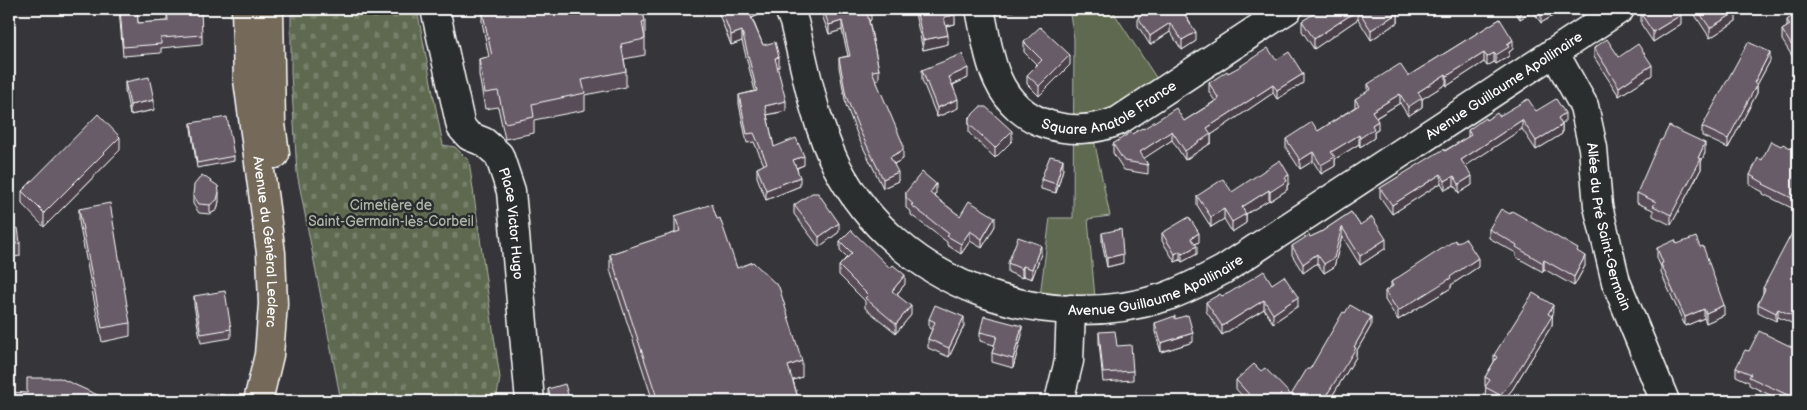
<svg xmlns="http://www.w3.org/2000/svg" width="1807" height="410" viewBox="0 0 1807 410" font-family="'Balsamiq Sans',sans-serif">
	<defs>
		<pattern id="cemetery-stones" width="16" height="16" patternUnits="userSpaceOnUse" patternTransform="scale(1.25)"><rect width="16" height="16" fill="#5e6950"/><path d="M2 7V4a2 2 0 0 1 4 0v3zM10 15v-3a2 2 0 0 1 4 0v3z" fill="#76806a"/></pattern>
	</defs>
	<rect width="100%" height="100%" fill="#36363a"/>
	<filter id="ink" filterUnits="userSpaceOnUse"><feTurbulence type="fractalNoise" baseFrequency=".02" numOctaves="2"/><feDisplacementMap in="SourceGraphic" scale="10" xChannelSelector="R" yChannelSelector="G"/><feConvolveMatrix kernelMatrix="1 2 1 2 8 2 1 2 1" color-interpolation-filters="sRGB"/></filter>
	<g filter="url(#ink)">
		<!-- green -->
		<path fill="#5e6950" stroke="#aeb4a8" d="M1069,9H1119L1114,13L1157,79L1113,107L1089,116L1110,216L1088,219L1095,298L1040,296L1050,218H1073L1074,38Z"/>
		<!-- cemetery -->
		<path fill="url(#cemetery-stones)" stroke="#aeb4a8" d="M291,9H417L443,145L455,147L469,161L500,378L496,401H341L297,173L291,74Z"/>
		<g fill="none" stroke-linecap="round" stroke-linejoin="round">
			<defs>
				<g id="minor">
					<path id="s1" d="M435,9L461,127L469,136L484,142L499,155L511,191L530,401"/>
					<path id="s2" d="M789,9L794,22C806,70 814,122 837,167C897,283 1041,337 1165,297C1185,290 1204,280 1223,270L1620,9"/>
					<path id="s3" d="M980,9C985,32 988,58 998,80C1019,127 1073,139 1118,121L1288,9"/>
					<path id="s4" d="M1554,52L1584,106L1593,148L1598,206L1616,282L1665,401"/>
					<path d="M1059,401L1069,361L1071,309"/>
				</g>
				<g id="major">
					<path id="s5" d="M246,9L248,80L271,253L273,304L269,355L258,401"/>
					<path d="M269,9L271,124L275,154"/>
				</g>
			</defs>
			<!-- minor casing -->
			<use href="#minor" stroke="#fff" stroke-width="31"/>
			<!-- major casing -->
			<use href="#major" stroke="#fff" stroke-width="31"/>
			<!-- minor -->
			<use href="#minor" stroke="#2a2d2e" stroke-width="28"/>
			<!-- major -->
			<use href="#major" stroke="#746a5a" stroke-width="28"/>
		</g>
		<!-- wall -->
		<g fill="#594e59" stroke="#fff">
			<path d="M119,9H137L138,23L167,21V9L202,35V44L161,48V53L123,56Z"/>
			<path d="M482,9H642L645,21V55L624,59L626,71V87L585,95V110L534,120V133L505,139L498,107L485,109L479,75V59L489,57L482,22Z"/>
			<path d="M717,9H759V15L752,18L763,45L779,67H777L786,111L767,115L774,147L804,165L797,168L800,186L766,200L757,177V168L764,165L754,142L747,143L739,104V95L755,91L742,41L731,45Z"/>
			<path d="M823,9L871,20H869L879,70V79L876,80L903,159L894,164L898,181L883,188L859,139L846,105L839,67V58L848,56L842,30L829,34L823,18Z"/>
			<path d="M914,9H954L955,24L946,26L948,44L923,50Z"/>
			<path d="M1150,9L1196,41L1182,50L1170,32L1150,45L1138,26V17Z"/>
			<path d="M1325,9L1398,13V22L1371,40L1358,19L1314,49L1302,31V21Z"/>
			<path d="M1513,9H1564L1541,23L1533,11L1520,19Z"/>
			<path d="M1691,9H1734L1736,21L1710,38Z"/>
			<path d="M1798,12V56L1794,59L1782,40V30L1787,27V20Z"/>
			<path d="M1641,14L1681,24L1653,42L1641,24Z"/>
			<path d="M1500,19L1513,49L1509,52V56L1496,64L1494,62L1487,66L1484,62L1447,86L1446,84L1422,99V107L1408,116L1400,103L1376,118L1378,130L1374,132V138L1360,147L1359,144L1335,159V166L1321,174L1313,161L1300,169L1286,148V139L1318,131L1355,107V99L1368,92V84L1408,76Z"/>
			<path d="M1024,42L1070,65L1039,96L1027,84V75L1037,65L1024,52Z"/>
			<path d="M1594,48L1619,57L1652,75L1619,96L1594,57Z"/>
			<path d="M1276,60L1303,83L1277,99L1273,93L1211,135V143L1185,160L1172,140L1144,158L1148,165V174L1124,170L1113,153V144L1132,134L1143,129L1184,121L1215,101L1209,92V83L1228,73Z"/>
			<path d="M1770,61L1757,85V93L1728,148L1702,136V127Z"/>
			<path d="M922,70L968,78L953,85L958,108L937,117L922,80Z"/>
			<path d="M125,82L154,110L130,115L125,91Z"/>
			<path d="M1536,111L1565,122L1562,124V134L1536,150L1522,129L1465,166L1472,185L1459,193L1454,185L1445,190L1441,183L1392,214L1380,197V188L1468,137V130L1486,120L1499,116Z"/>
			<path d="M969,118L1012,141L995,158L969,133Z"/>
			<path d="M191,123L234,156V161L197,168L191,128Z"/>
			<path d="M1781,146L1798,152V211L1763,194V192L1750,185V175L1762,160Z"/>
			<path d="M120,150L44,227L22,204V191Z"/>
			<path d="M1705,153L1701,162V169L1671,225L1653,216V210L1637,203V193Z"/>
			<path d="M1063,169L1056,193L1041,189V179Z"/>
			<path d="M1289,184L1287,185V190L1270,201L1269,200L1246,214V223L1232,232L1224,219L1211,227L1197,205V196L1232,192Z"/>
			<path d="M906,192L936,193L934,196L960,216L995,226L982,248L970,241L961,254L947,245V242L911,215V212L906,208Z"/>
			<path d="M193,195L219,201L217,210L210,214L199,213L193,204Z"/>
			<path d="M794,205L839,232L819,247L794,214Z"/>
			<path d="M79,209L130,323V336L102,342L79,222Z"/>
			<path d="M1351,212L1360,225L1386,248L1360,265L1342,236L1334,267L1324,273L1317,263L1303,273L1292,255V246L1321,232Z"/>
			<path d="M675,216L717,219L737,268L802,377L793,380L799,401H653L610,270V254L675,233Z"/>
			<path d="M1489,229L1578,252L1585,266L1574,286L1544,269L1543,272L1516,257V253L1489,238Z"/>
			<path d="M9,230L20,243V256L9,258Z"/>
			<path d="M1102,233L1123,263L1107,267L1102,243Z"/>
			<path d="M1162,233L1199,242L1195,244L1197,254L1182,262L1180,260L1175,262L1162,241Z"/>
			<path d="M1798,236V326L1778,317L1776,321L1758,312V304L1763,294V288Z"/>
			<path d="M840,241L905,284L897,294L911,315L896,333L865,308V301L839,275V266L847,257L840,250Z"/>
			<path d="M1457,243L1478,267L1451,285V288L1398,320L1385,300V291L1391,287V282Z"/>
			<path d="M1677,244L1700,247L1724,315L1706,323L1704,318L1685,326L1661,273V267L1657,258V248Z"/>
			<path d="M1041,254L1032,279L1023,276L1022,278L1008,272V263Z"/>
			<path d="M1272,284L1298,306L1273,323L1264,309L1222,335L1206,311V302L1222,296Z"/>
			<path d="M194,296L231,329V338L201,343L194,305Z"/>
			<path d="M1553,314L1552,316V325L1512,390L1502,401H1495L1485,396L1486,386H1485V377L1494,362V355Z"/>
			<path d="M929,319L964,326L949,357L928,348V339L932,330L929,328Z"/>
			<path d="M1175,319L1193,342L1161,352L1155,332V323Z"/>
			<path d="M1371,326L1356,352V357L1329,401H1247L1236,389V380L1291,395L1310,369Z"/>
			<path d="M980,332L1022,335L1013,368L992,362V353L994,345L980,341Z"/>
			<path d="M1099,332L1117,346L1133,371V380L1103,382L1099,342Z"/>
			<path d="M1798,350V401H1783L1749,385V382L1736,376V368L1749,351Z"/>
			<path d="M548,389L569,398L577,401H548Z"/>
			<path d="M9,392L111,401H9Z"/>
		</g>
		<!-- shaded-wall -->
		<g fill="#494049" stroke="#fff">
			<path d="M751,9H759V15L748,19V10Z"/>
			<path d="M1006,9H1021L1006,13Z"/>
			<path d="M1212,9H1219L1212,13Z"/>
			<path d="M1233,9H1241L1233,13Z"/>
			<path d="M1521,9H1533V11L1520,19V10Z"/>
			<path d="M1549,9H1564L1541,23V14Z"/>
			<path d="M1358,10V19L1314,49V39Z"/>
			<path d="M871,11V20L867,21V12Z"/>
			<path d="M1736,12V21L1710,38V28Z"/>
			<path d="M1398,13V22L1371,40V30Z"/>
			<path d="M955,15V24L944,26V17Z"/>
			<path d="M1681,15V24L1653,42V32Z"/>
			<path d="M842,21V30L829,34V25Z"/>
			<path d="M1170,23V32L1150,45V36Z"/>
			<path d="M742,31V41L731,45V35Z"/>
			<path d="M1196,32V41L1182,50V40Z"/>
			<path d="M948,35V44L923,50V40Z"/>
			<path d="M1513,40V49L1509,52V56L1496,64V55Z"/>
			<path d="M1798,47V56L1794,59V49Z"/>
			<path d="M1770,52V61L1757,85V93L1728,148V139L1754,83Z"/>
			<path d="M1484,53V62L1447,86V76Z"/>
			<path d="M1494,53V62L1487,66V57Z"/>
			<path d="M1070,55V65L1039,96V86Z"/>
			<path d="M779,57V67L775,68V58Z"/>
			<path d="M1652,65V75L1619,96V87Z"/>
			<path d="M968,68V78L949,86V77Z"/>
			<path d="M1303,74V83L1277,99V90Z"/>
			<path d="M1446,74V84L1422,99V107L1408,116V107L1418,92Z"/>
			<path d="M1273,85V93L1211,135V143L1185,160V151L1207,128Z"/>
			<path d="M1400,94V103L1372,120V111Z"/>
			<path d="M958,99V108L937,117V108Z"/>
			<path d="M154,100V110L130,115V105Z"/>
			<path d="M786,101V111L765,115V106Z"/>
			<path d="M1565,113V122L1558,127V118Z"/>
			<path d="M1522,120V129L1461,169V160Z"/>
			<path d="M1378,121V130L1374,132V138L1360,147V138L1372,125Z"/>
			<path d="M1562,125V134L1536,150V141Z"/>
			<path d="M1012,131V141L995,158V148Z"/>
			<path d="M1172,131V140L1140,161V152Z"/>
			<path d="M1359,135V144L1335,159V166L1321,174V165L1331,152Z"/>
			<path d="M120,137V150L44,227V213Z"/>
			<path d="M1705,143V153L1701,162V169L1671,225V215Z"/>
			<path d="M903,150V159L890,166V157Z"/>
			<path d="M1313,152V161L1300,169V160Z"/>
			<path d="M804,156V165L793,169V160Z"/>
			<path d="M1063,159V169L1056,193V184Z"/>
			<path d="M898,172V181L883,188V179Z"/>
			<path d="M1441,174V183L1392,214V205Z"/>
			<path d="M1289,175V184L1287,185V190L1270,201V192L1285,177Z"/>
			<path d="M1454,176V185L1445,190V181Z"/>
			<path d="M1472,176V185L1459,193V184Z"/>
			<path d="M800,177V186L766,200V190Z"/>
			<path d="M936,184V193L930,202V193Z"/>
			<path d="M1269,190V200L1246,214V223L1232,232V222L1242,207Z"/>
			<path d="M219,192V201L217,210L210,214V205Z"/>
			<path d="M1224,209V219L1211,227V217Z"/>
			<path d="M995,217V226L982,248V239Z"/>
			<path d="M839,223V232L819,247V237Z"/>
			<path d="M1342,227V236L1334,267L1324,273V264Z"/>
			<path d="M970,231V241L961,254V244Z"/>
			<path d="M1199,233V242L1191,246V238Z"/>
			<path d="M1386,239V248L1360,265V256Z"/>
			<path d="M1041,245V254L1032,279V269Z"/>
			<path d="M1197,246V254L1182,262V254Z"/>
			<path d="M1180,251V260L1175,262V254Z"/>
			<path d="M1123,254V263L1107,267V258Z"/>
			<path d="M1317,254V263L1303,273V264Z"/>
			<path d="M1585,256V266L1574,286V277Z"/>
			<path d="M1478,258V267L1451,285V288L1398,320V311Z"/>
			<path d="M1544,260V269L1543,272V263Z"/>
			<path d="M1023,266V276L1022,278V269Z"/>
			<path d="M905,275V284L892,300V291Z"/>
			<path d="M1298,297V306L1273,323V314Z"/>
			<path d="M1264,300V309L1222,335V326Z"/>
			<path d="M1553,305L1552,325L1512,390L1502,401H1500V395Z"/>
			<path d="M1724,305V315L1706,323V313Z"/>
			<path d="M911,306V315L896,333V324Z"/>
			<path d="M1704,309V318L1685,326V317Z"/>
			<path d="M1778,309V317L1776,321V313Z"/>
			<path d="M964,317V326L949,357V348Z"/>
			<path d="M1371,317V326L1356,352V357L1329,401H1323Z"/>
			<path d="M1022,326V335L1013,368V359Z"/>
			<path d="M1193,333V342L1161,352V343Z"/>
			<path d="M802,361V377L788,382V366Z"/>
		</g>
		<!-- building -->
		<g fill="#685b68" stroke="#fff">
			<path d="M120,9H137L138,23L168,21L167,9H201L202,35L161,38V44L123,47Z"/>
			<path d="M482,9H617L619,10L618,9H642L645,21L642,22L645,39L621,44L626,71L582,80L585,93L532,104L534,117L505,123L498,91L485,93L479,59L492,56Z"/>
			<path d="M721,9H751L748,10L763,45L775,42L779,57L775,58L786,101L765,106L774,147L796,138L804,156L793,160L800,177L766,190L757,168L767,163L754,133L747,134L739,95L757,91L742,31L731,35Z"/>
			<path d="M823,9H870L871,11L867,12L879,70L872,71L903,144V150L890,157L898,172L883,179L859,129L846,96L839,58L850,56L842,21L829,25Z"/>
			<path d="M916,9H954L955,15L944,17L948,35L923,40Z"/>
			<path d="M1150,9H1181L1196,32L1182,40L1170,23L1150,36L1138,17Z"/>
			<path d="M1325,9H1395L1398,13L1371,30L1358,10L1314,39L1302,21L1320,10L1321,11Z"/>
			<path d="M1538,9H1549L1541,14Z"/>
			<path d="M1651,9H1677L1681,15L1653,32L1641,14Z"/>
			<path d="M1697,9H1734L1736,12L1710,28Z"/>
			<path d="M1798,12V47L1794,49L1782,30L1790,25L1787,20Z"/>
			<path d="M1500,19L1513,40L1507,44L1509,47L1496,55L1494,53L1487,57L1484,53L1447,76L1446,74L1418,92L1422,98L1408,107L1400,94L1372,111L1378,121L1372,125L1374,129L1360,138L1359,135L1331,152L1335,157L1321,165L1313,152L1300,160L1286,139L1312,122L1318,131L1359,105L1355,99L1371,89L1368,84L1400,64L1408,76Z"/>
			<path d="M1040,27L1070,55L1039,86L1027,75L1042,60L1024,42Z"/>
			<path d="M1607,39L1619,57L1638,44L1652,65L1619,87L1594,48Z"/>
			<path d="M1748,42L1770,52L1754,83L1757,84L1728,139L1702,127Z"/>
			<path d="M1268,48L1276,60L1289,52L1303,74L1277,90L1273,85L1207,128L1211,134L1185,151L1172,131L1140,152L1148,165L1124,161L1113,144L1131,132L1132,134L1142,128L1143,129L1176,108L1184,121L1219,99L1209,83L1227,71L1228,73L1239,67Z"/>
			<path d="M962,54L968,68L949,77L958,99L937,108L922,70Z"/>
			<path d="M149,77L154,100L130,105L125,82Z"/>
			<path d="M1528,99L1536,111L1556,99L1565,113L1558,118L1562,125L1536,141L1522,120L1461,160L1472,176L1459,184L1454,176L1445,181L1441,174L1392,205L1380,188L1444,149L1445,151L1471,135L1468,130L1485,118L1486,120L1497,113L1499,116Z"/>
			<path d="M980,107H986L1012,131L995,148L969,124V118Z"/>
			<path d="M98,114L120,137L44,213L22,191Z"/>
			<path d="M227,117L234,156L197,163L191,123Z"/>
			<path d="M1669,126L1705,143L1698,158L1701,159L1671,215L1653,206L1656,202L1637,193L1660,140H1662Z"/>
			<path d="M1771,141L1781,146L1783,144L1798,152V201L1763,184L1764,183L1750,175L1758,158L1762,160Z"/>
			<path d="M1050,156L1063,159L1056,184L1041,179Z"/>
			<path d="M1280,160L1289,175L1285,177L1287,181L1270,192L1269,190L1242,207L1246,214L1232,222L1224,209L1211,217L1197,196L1223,179L1232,192Z"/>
			<path d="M922,172L936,184L930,193L960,216L969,201L995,217L982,239L970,231L961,244L947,236L949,234L911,205L913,204L906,198V192Z"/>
			<path d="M202,175L218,186L219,192L217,200L210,205L199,204L193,195L194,185Z"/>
			<path d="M812,193H818L839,223L819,237L794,205Z"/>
			<path d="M110,203L130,323L102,328L79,209Z"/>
			<path d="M712,204L717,219L720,218L737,268L753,262L779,287L802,361L788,366L799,401H658L610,254L680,231L675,216Z"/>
			<path d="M1501,209L1510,214L1512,211L1578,249L1577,251L1585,256L1574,277L1544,260L1543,263L1516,247L1517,245L1489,229Z"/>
			<path d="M1351,212L1360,225L1372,217L1386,239L1360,256L1342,227L1334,258L1324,264L1317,254L1303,264L1292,246L1309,235L1310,237L1321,232Z"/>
			<path d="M1189,217L1199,233L1191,238L1197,246L1182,254L1180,251L1175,254L1162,233Z"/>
			<path d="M18,228L20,243L9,245V230Z"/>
			<path d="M1121,229L1123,254L1107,258L1102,233Z"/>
			<path d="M851,230L890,268L893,265L905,275L892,291L911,306L896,324L865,298L868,295L839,266L852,253L840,241Z"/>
			<path d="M1792,233L1798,236V318L1778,309L1776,313L1758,304L1765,289L1763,288Z"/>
			<path d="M1018,237L1041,245L1032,269L1023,266L1022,269L1008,263Z"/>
			<path d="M1696,237L1700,247L1703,246L1724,305L1706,313L1704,309L1685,317L1661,264L1663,263L1657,248L1675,240L1677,244Z"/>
			<path d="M1465,238L1478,258L1450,277L1451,278L1398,311L1385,291L1393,286L1391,282L1455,240L1457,243Z"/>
			<path d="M1264,271L1272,284L1284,276L1298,297L1273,314L1264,300L1222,326L1206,302L1220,294L1222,296L1229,293Z"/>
			<path d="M225,291L231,329L201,334L194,296Z"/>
			<path d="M1533,293L1553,305L1548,314L1552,316L1512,381L1500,395L1485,387L1490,380L1485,377L1497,357L1494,355Z"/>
			<path d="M935,305L964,317L949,348L928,339L935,322L929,319Z"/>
			<path d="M1350,305L1371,317L1354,347L1356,348L1323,401H1255L1236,380L1254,364L1261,371L1265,368L1291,395L1307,369H1310L1343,312L1345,313Z"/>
			<path d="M1188,315L1193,333L1161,343L1155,323L1175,316V319Z"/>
			<path d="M984,316L1022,326L1013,359L992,353L997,336L980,332Z"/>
			<path d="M1115,331L1117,346L1131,345L1133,371L1103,373L1099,332Z"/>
			<path d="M1759,331L1798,350V397L1793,395L1792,397L1749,377L1751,374L1736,368L1745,350L1749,351Z"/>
			<path d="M27,378H60L111,401H18L9,397V392L27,393Z"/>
			<path d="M565,384L569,398L575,396L577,401H552L548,389Z"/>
			<path d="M206,393L224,395L221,401H203Z"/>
		</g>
	</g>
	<g text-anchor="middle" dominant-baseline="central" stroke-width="5" stroke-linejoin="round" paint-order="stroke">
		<!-- street labels -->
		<g font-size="14" fill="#fff" stroke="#2a2d2e">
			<text stroke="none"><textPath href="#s2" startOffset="948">Avenue Guillaume Apollinaire</textPath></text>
			<text stroke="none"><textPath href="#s3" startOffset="209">Square Anatole France</textPath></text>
			<text stroke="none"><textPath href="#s1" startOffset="239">Place Victor Hugo</textPath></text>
			<text stroke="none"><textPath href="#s4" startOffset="185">Allée du Pré Saint-Germain</textPath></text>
			<text stroke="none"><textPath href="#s5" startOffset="234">Avenue du Général Leclerc</textPath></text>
			<text stroke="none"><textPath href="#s2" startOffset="542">Avenue Guillaume Apollinaire</textPath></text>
		</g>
		<!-- park labels -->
		<g font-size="14" fill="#aeb4a8" stroke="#2a2d2e">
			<text x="391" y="205">Cimetière de<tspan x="391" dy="16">Saint-Germain-lès-Corbeil</tspan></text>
		</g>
	</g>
	<!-- margin -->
	<rect width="1807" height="410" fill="none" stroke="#2a2d2e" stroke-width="30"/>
	<rect x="15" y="15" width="1777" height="380" fill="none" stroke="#fff" stroke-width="2" filter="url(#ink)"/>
</svg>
